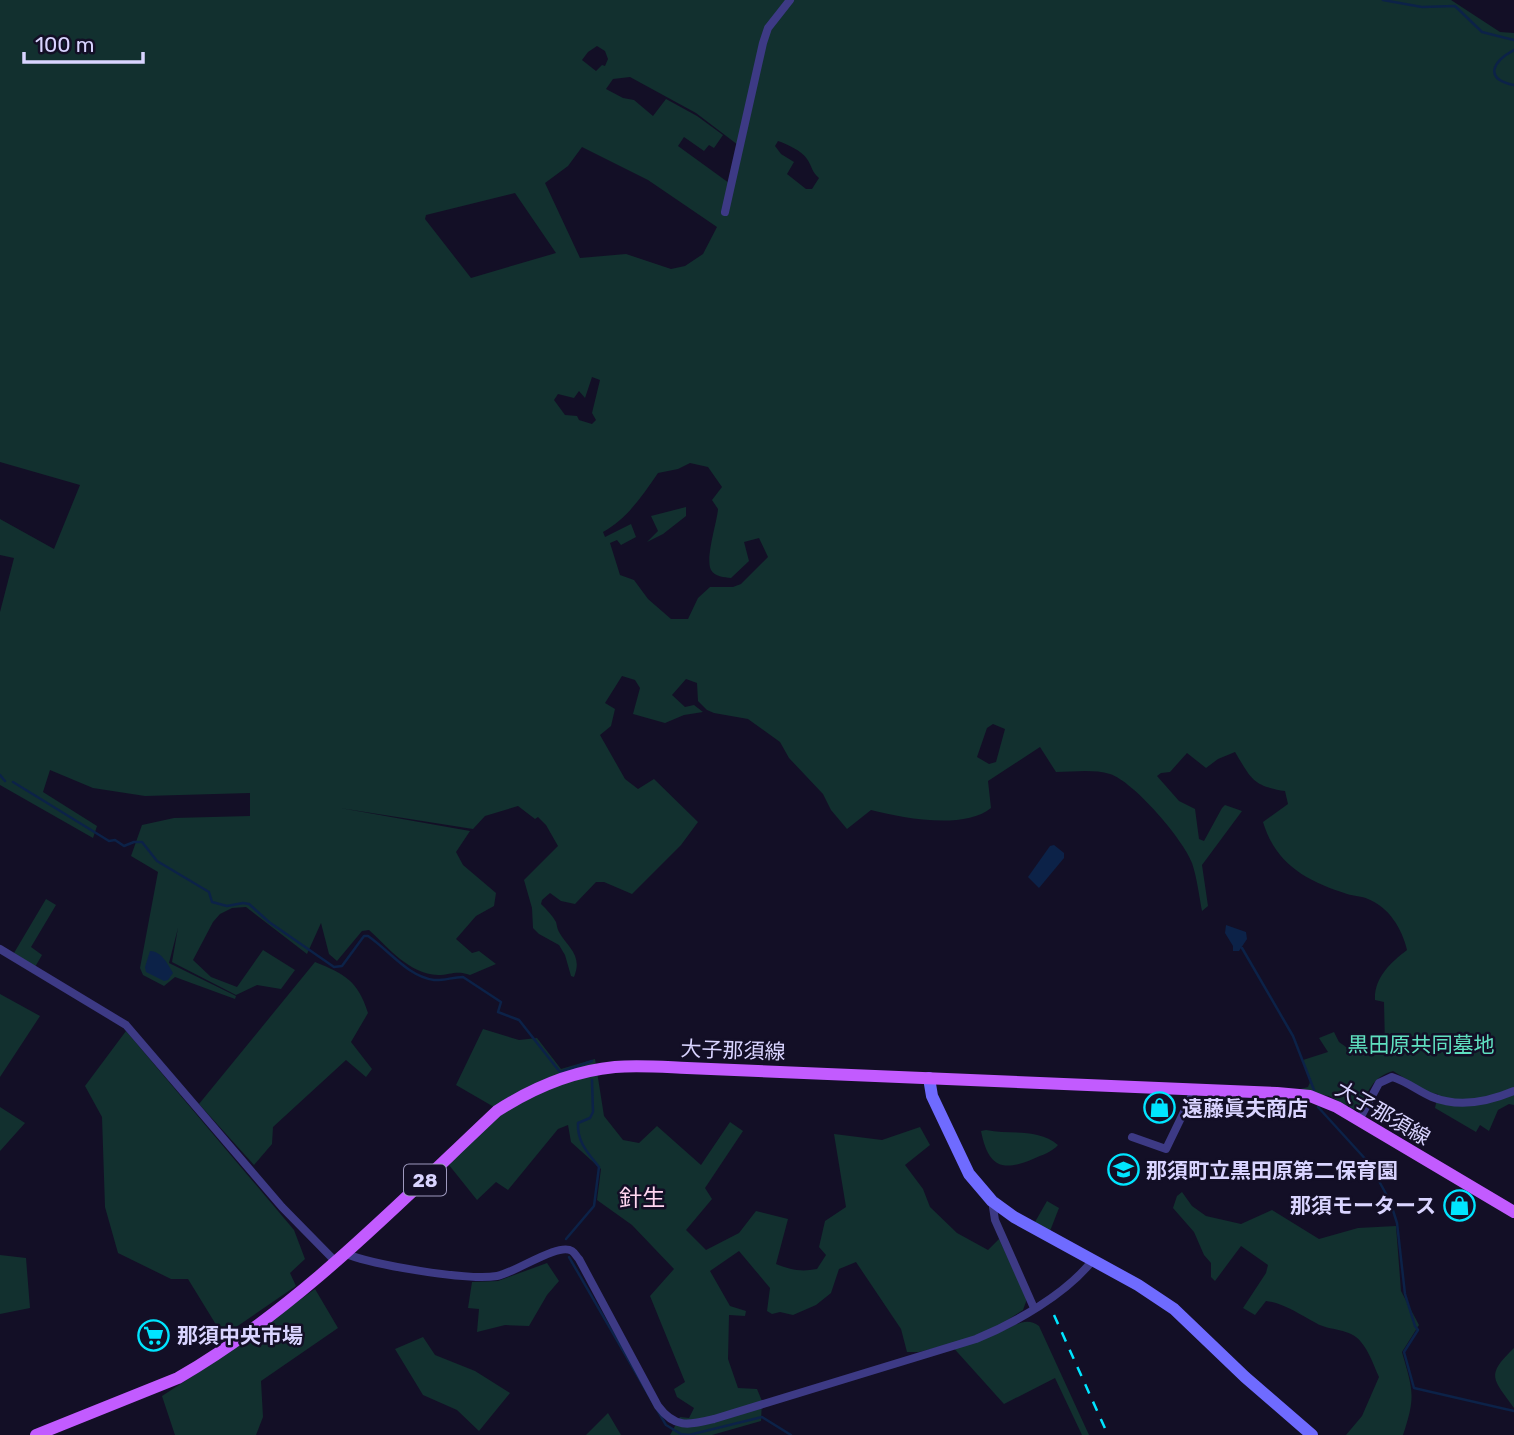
<svg xmlns="http://www.w3.org/2000/svg" width="1514" height="1435" viewBox="0 0 1514 1435" font-family="Rubik,'Noto Sans JP',sans-serif">
	<rect width="100%" height="100%" fill="#130f26"/>
	<!-- green -->
	<g fill="#12302f" fill-rule="evenodd">
		<path d="M0,0H1451L1500,32L1514,33V1105L1509,1104L1498,1110L1489,1131L1480,1125L1476,1132L1435,1108L1438,1094L1429,1093L1393,1071C1372,1077 1367,1093 1359,1112L1329,1096L1297,1090L1308,1087L1310,1082L1303,1060L1328,1052L1319,1038L1334,1032L1339,1042L1346,1047L1385,1046L1384,1002L1375,1000C1374,978 1390,963 1407,950C1402,929 1389,907 1368,899C1362,896 1354,896 1347,894C1307,881 1276,865 1263,822L1288,804L1285,791C1252,786 1251,778 1235,752L1218,759L1206,768L1187,753L1170,772L1161,773L1157,776L1179,801L1195,809L1199,839L1204,841L1222,808L1225,805L1242,811L1202,865L1208,906L1202,911C1199,895 1197,878 1192,863C1184,840 1133,781 1110,774C1093,769 1073,772 1056,772L1040,747L988,781L991,808C964,830 902,818 871,810L847,829L831,810L823,794L789,758L780,742L748,719L714,713L707,710L698,701L697,683L686,679L672,695L685,707L694,705L703,712L684,715L665,723L633,714L640,688L635,680L622,676L605,703L615,709L611,726L600,735L625,779L638,789L654,779L698,822L681,845L632,894L604,882H596L575,904L561,901L550,893L542,900L541,904C547,910 552,915 556,922C557,925 557,929 559,932C568,948 583,955 574,977L571,976L565,955L559,945L539,934L533,928L532,908L524,880L558,846L546,825L538,817L535,819L518,806L485,816L473,829L340,808L470,831L456,852L463,865L496,893L494,906L476,916L456,939L472,953L479,951L496,964L470,975C456,970 451,975 438,975C409,974 389,948 369,930L362,931L337,961L329,954L321,923L307,954L246,907L232,908L220,914L213,922L193,960L211,977L237,987L263,950L295,970L281,989L257,985L236,995L172,962L178,928L169,963L236,996L235,999L175,977L164,986L143,975L140,968L158,872L131,856L142,825L174,818L250,816V793L145,796L93,788L50,770L43,792L97,826L93,838L0,785V612L14,558L0,555V519L54,549L80,485L0,462ZM597,46L605,51L608,59L605,66L602,65L596,71L582,60L588,52ZM630,77L696,113L738,145L729,183L678,146L684,137L704,151L709,145L714,148L723,135L697,116L666,99L653,116L634,100L623,98L606,89L613,79ZM778,141C787,144 802,151 807,159C813,168 811,171 819,178L812,189H806L787,174L794,162L781,154L775,146ZM582,147L648,180L717,227L703,254L685,266L671,269L626,254L580,258L545,183L568,166ZM515,193L556,253L471,278L425,219L426,215ZM592,377L600,380L592,413L596,420L592,424L579,420L577,416L565,415L554,400L558,394L574,398L579,391L585,398ZM690,463L708,467L722,487L712,500L718,509C717,523 705,558 711,570C715,577 724,577 731,578L749,561L744,542L759,538L768,557L741,584L733,587H710L698,598L688,619H671L648,599L634,580L620,575L610,543L617,540L621,545L636,537L631,524L605,537L603,532C628,518 642,496 658,473L678,469ZM993,724L1005,729L996,762L989,764L977,757L987,728Z"/>
		<path d="M686,507V516L663,534L647,542L658,531L651,516Z"/>
		<path d="M46,899L56,905L31,947L42,955L35,967L14,953Z"/>
		<path d="M315,962C345,974 358,981 368,1013L351,1042L372,1069L366,1077L346,1060L273,1127L272,1144L254,1165L199,1104Z"/>
		<path d="M0,994L40,1016L0,1077Z"/>
		<path d="M483,1029L519,1040L537,1038L561,1069L595,1059L604,1116L623,1140L639,1143L657,1126L701,1165L730,1122L743,1131L705,1188L712,1199L686,1230L706,1250L739,1233L756,1211L788,1219L776,1264C791,1270 801,1272 817,1269L826,1255L819,1247L825,1221L846,1207L834,1134L882,1140L920,1127L930,1145L905,1165L923,1189L930,1207L957,1233L988,1250L999,1239L1027,1299L1023,1310L1001,1324L1005,1330C1018,1324 1027,1317 1039,1326L1089,1435H1082L1055,1378L1004,1404L950,1344L919,1352H907L901,1329L856,1262L839,1269L831,1293L816,1305L793,1315L780,1312L772,1314L767,1311L770,1288L739,1251L710,1271L730,1306L746,1311L745,1316L729,1315L728,1359L738,1388L757,1389L762,1401L761,1421L712,1435H670L680,1417L689,1418L694,1408L677,1397L674,1389L685,1382L650,1296L674,1269L632,1225L597,1200L601,1169L571,1142L568,1125L558,1129L508,1190L496,1182L477,1200L449,1165L494,1107L456,1085Z"/>
		<path d="M126,1031L294,1230L305,1259L290,1273L296,1286L223,1336L188,1279H171L118,1253L105,1207L102,1117L85,1086Z"/>
		<path d="M0,1107L25,1123L0,1151Z"/>
		<path d="M986,1130C1011,1135 1038,1128 1058,1145C1052,1152 1042,1155 1033,1159C1000,1173 988,1165 981,1131Z"/>
		<path d="M1182,1192L1192,1206L1206,1216L1241,1224L1272,1210L1319,1239L1358,1228L1396,1226L1401,1291L1419,1325L1402,1352C1413,1391 1416,1396 1403,1435H1346L1362,1416L1379,1377C1374,1366 1369,1351 1361,1342C1351,1328 1329,1331 1316,1323C1300,1315 1284,1303 1266,1301L1255,1315L1243,1308L1266,1273L1268,1265L1241,1246L1215,1281L1211,1277V1263L1204,1255L1194,1232L1173,1208L1177,1196Z"/>
		<path d="M1047,1201L1059,1208L1050,1231L1035,1222Z"/>
		<path d="M0,1255L26,1258L30,1308L0,1314Z"/>
		<path d="M547,1263L559,1281L547,1295L529,1326L505,1325L477,1332L479,1309L468,1308L472,1282L498,1281Z"/>
		<path d="M315,1289L338,1328L261,1381L263,1417L256,1435H175L162,1396L202,1370Z"/>
		<path d="M423,1337L435,1355L475,1371L510,1393L479,1431L457,1410L423,1395L395,1349Z"/>
		<path d="M1514,1348V1408C1493,1378 1485,1376 1514,1348Z"/>
		<path d="M608,1413L621,1435H586Z"/>
	</g>
	<!-- water -->
	<g fill="#0c2248">
		<path d="M1054,845L1064,853V858L1039,888L1028,877L1050,846Z"/>
		<path d="M1226,925L1246,932L1247,939L1239,951H1233V946L1225,933Z"/>
		<path d="M150,951C161,951 168,964 173,973L168,980L164,981L146,972L145,967Z"/>
	</g>
	<g fill="none" stroke-linecap="round" stroke-linejoin="round">
		<!-- stream -->
		<g stroke="#0c2248" stroke-width="2.5">
			<path d="M1383,0L1422,7L1455,6L1482,32L1514,40"/>
			<path d="M1514,50C1493,61 1483,79 1514,85"/>
			<path d="M0,775L5,781"/>
			<path d="M13,782L109,841L115,840L124,846L134,842H142L157,861L209,892L212,902L227,906L243,903L249,904L269,922L334,967L342,966L364,936H368C390,951 407,976 434,980C443,981 453,977 463,977L501,1002L498,1012L519,1020L560,1072L592,1061"/>
			<path d="M1242,948L1293,1036L1314,1090"/>
			<path d="M1318,1107L1369,1163L1390,1201L1397,1223L1405,1294L1415,1326L1418,1330L1404,1352L1414,1388L1514,1411"/>
			<path d="M566,1239L594,1206L599,1167C588,1153 577,1142 578,1123L590,1118L593,1112L592,1080"/>
			<path d="M569,1257L666,1425L681,1434L689,1435L762,1417L791,1435"/>
		</g>
		<!-- street -->
		<g stroke="#3d3a85" stroke-width="8">
			<path d="M725,212L763,43L768,28L790,0"/>
			<path d="M0,949L126,1025L282,1207L335,1261"/>
			<path d="M1359,1120L1379,1083L1392,1077C1406,1081 1418,1091 1432,1097C1459,1108 1488,1102 1514,1091"/>
			<path d="M1132,1137L1166,1149L1195,1089"/>
			<path d="M992,1201L995,1220L1034,1308"/>
			<path d="M344,1253C372,1265 468,1281 497,1276C515,1273 558,1242 572,1251C575,1253 576,1256 579,1259L658,1406C675,1429 689,1425 714,1419L976,1339C1015,1323 1066,1294 1092,1261"/>
		</g>
		<!-- secondary -->
		<path stroke="#6f6bff" stroke-width="12" d="M929,1078L932,1096L969,1174L992,1201L1014,1217L1138,1285L1174,1309L1245,1377L1312,1435"/>
		<!-- primary -->
		<path stroke="#c25bff" stroke-width="12" d="M36,1435L178,1378C296,1310 398,1204 497,1111C531,1089 573,1071 615,1067C639,1065 663,1067 687,1068L1277,1093L1310,1096L1337,1107L1514,1212"/>
		<!-- rail -->
		<path stroke="#00e5ff" stroke-width="2.5" stroke-dasharray="10 9" stroke-linecap="butt" d="M1054,1315L1108,1435"/>
	</g>
	<!-- icons -->
	<defs>
		<symbol id="shop-ring" viewBox="-11 -11 22 22"><circle r="9.5" fill="#130f26" stroke="#00e5ff" stroke-width="1.5"/><path d="M-5-2.5h2.3a2.7 3.5 0 0 1 5.4 0H5L5.5 6h-11ZM-1.5-2.5h3a1.5 2.3 0 0 0-3 0Z" fill="#00e5ff"/></symbol>
		<symbol id="school-ring" viewBox="-11 -11 22 22"><circle r="9.5" fill="#130f26" stroke="#00e5ff" stroke-width="1.5"/><path d="M0-5L7-2L0 1L-7-2ZM-4 1L0 2.5L4 1V4Q0 6-4 4Z" fill="#00e5ff"/></symbol>
		<symbol id="supermarket-ring" viewBox="-11 -11 22 22"><circle r="9.5" fill="#130f26" stroke="#00e5ff" stroke-width="1.5"/><path d="M-6-5.5h2.5l.6 2H6L4.5 2H-2.5L-4.4-4H-6ZM-1.5 3.2a1.3 1.3 0 1 0 .1 0ZM3 3.2a1.3 1.3 0 1 0 .1 0Z" fill="#00e5ff"/></symbol>
	</defs>
	<g fill-rule="evenodd">
		<use href="#shop-ring" x="1142" y="1090" width="35" height="35"/>
		<use href="#school-ring" x="1106" y="1152" width="35" height="35"/>
		<use href="#shop-ring" x="1442" y="1188" width="35" height="35"/>
		<use href="#supermarket-ring" x="136" y="1318" width="35" height="35"/>
	</g>
	<g text-anchor="middle" dominant-baseline="central" stroke-width="5" stroke-linejoin="round" paint-order="stroke">
		<!-- shield labels -->
		<rect fill="#130f26" stroke="#9e99be" stroke-width="2" x="404" y="1164.5" width="42" height="31" rx="5"/>
		<g font-size="19" font-weight="bold" fill="#d9d4ff">
			<text x="425" y="1180">28</text>
		</g>
		<!-- park labels -->
		<g font-size="21" fill="#5fe0c0" stroke="#130f26">
			<text x="1421" y="1044">黒田原共同墓地</text>
		</g>
		<!-- street labels -->
		<g font-size="21" fill="#d9d4ff" stroke="#130f26">
			<text transform="translate(733 1050) rotate(2)">大子那須線</text>
			<text transform="translate(1383 1113) rotate(30)">大子那須線</text>
		</g>
		<!-- poi labels -->
		<g font-size="21" font-weight="bold" fill="#d9d4ff" stroke="#130f26" text-anchor="start">
			<text x="1182" y="1108">遠藤眞夫商店</text>
			<text x="1146" y="1170">那須町立黒田原第二保育園</text>
			<text x="1436" y="1205" text-anchor="end">那須モータース</text>
			<text x="177" y="1335">那須中央市場</text>
		</g>
		<!-- neighbourhood labels -->
		<g font-size="23" fill="#ffd6f0" stroke="#130f26">
			<text x="642" y="1198">針生</text>
		</g>
	</g>
	<!-- scale -->
	<path d="M24 52v10h119v-10" fill="none" stroke="#d9d4ff" stroke-width="3.5"/>
	<text x="35" y="52" font-size="21" fill="#d9d4ff" stroke="#130f26" stroke-width="5" paint-order="stroke">100 m</text>
</svg>
